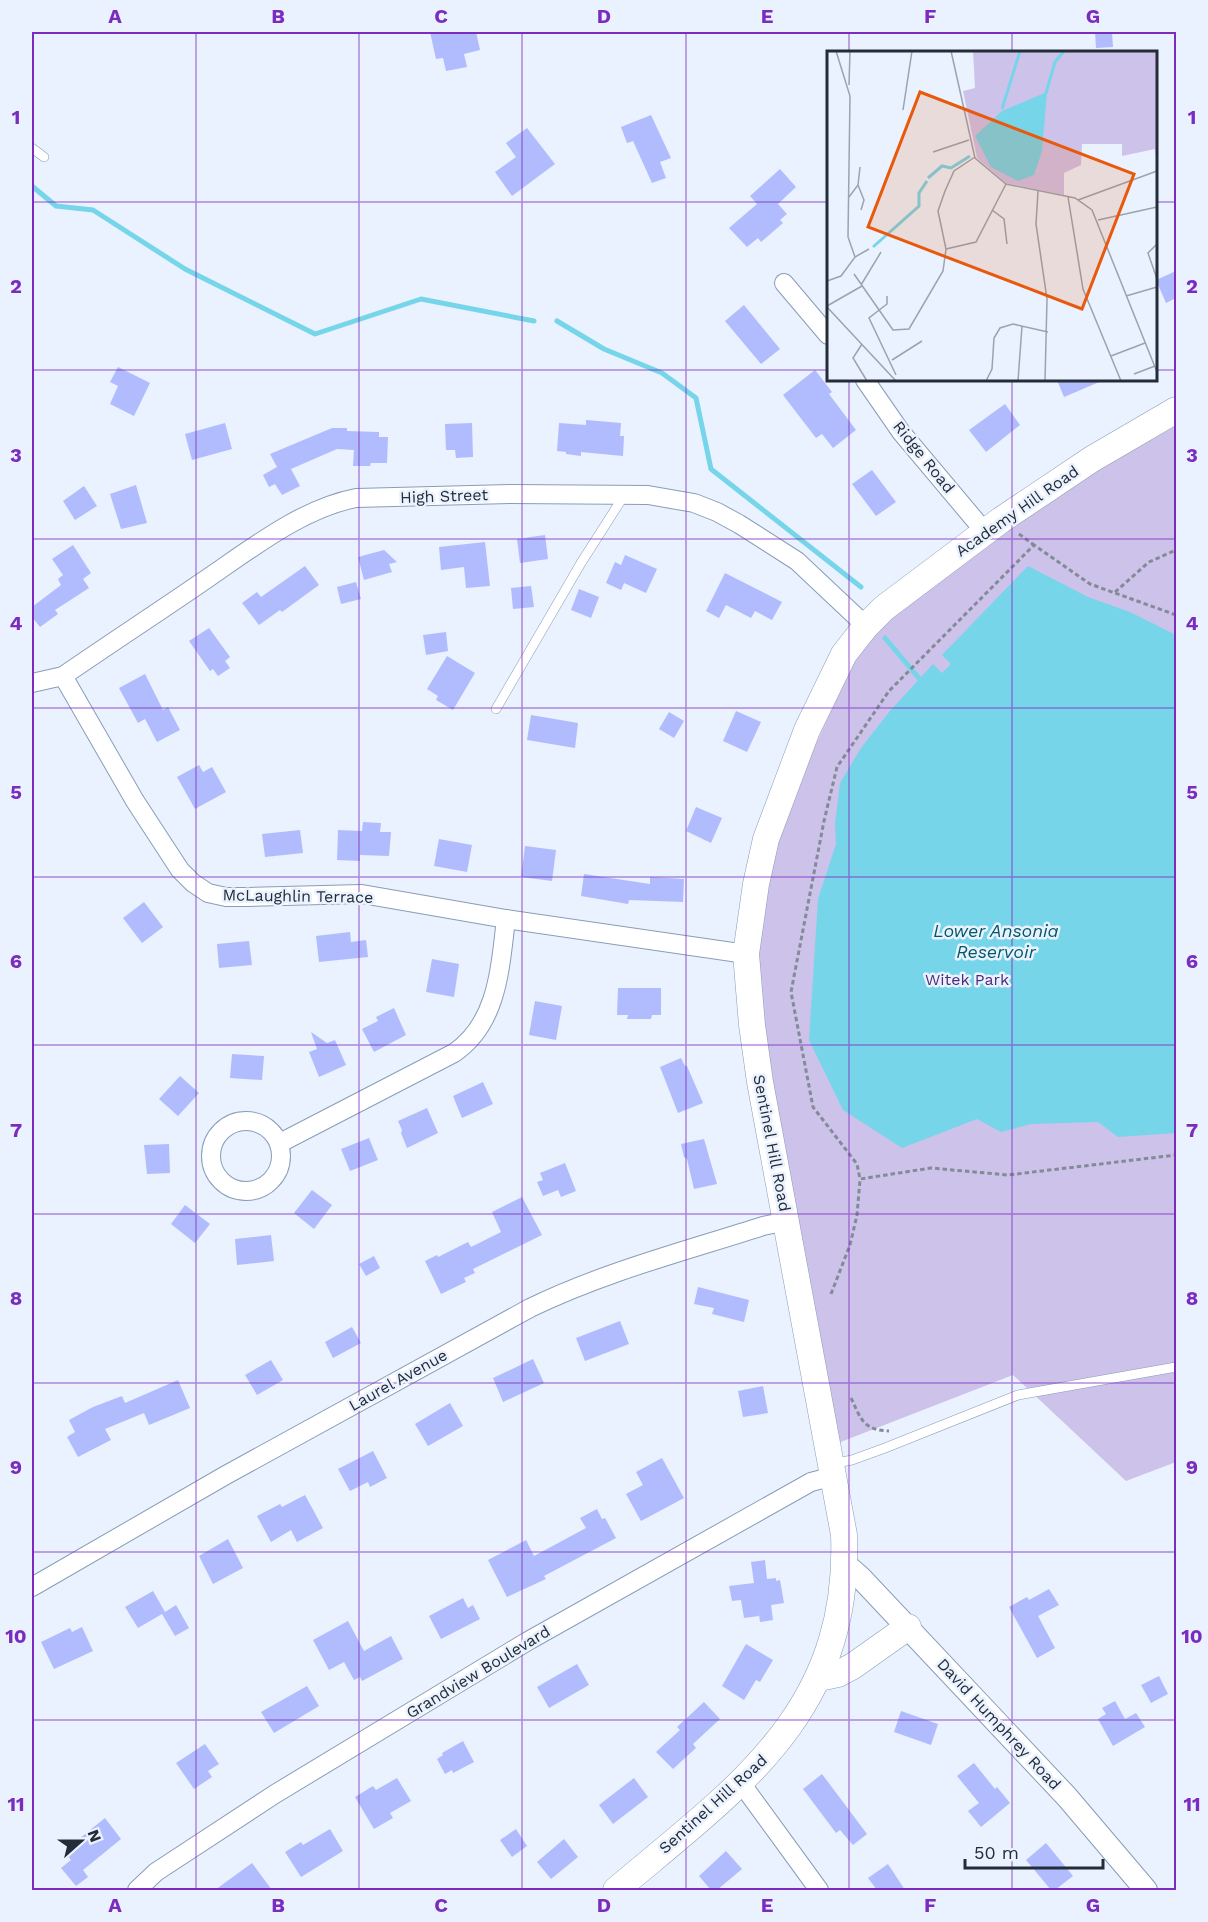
<svg xmlns="http://www.w3.org/2000/svg" width="1208" height="1922" viewBox="0 0 1208 1922" font-family="'Work Sans',sans-serif">
	<rect width="100%" height="100%" fill="#e9f2fe"/>
	<!-- green -->
	<path fill="#cdc2ea" d="M1176,426V1462L1126,1481L1013,1375L838,1443L762,1065L756,951L767,877L793,794L853,663L867,642L904,605L998,537L1098,470Z"/>
	<!-- water -->
	<path fill="#76d5e9" d="M1028,566L1088,597L1130,612L1176,635V1133L1118,1137L1098,1122L1031,1124L1001,1132L977,1119L902,1148L843,1110L809,1040L818,899L836,844L835,823L840,783L861,748L890,711L933,664L942,673L951,664L942,655Z"/>
	<g fill="none" stroke-linecap="round" stroke-linejoin="round">
		<!-- stream -->
		<g stroke="#76d5e9" stroke-width="5">
			<path d="M32,186L56,206L93,210L185,269L315,334L421,299L534,321"/>
			<path d="M557,321L604,349L662,373L696,398L711,469L861,587"/>
			<path d="M885,638L923,683"/>
		</g>
	</g>
	<!-- building -->
	<g fill="#b1bcfe">
		<path d="M430,32H476L480,50L464,54L467,67L446,71L443,58L436,59Z"/>
		<path d="M1095,32H1112L1113,47L1096,48Z"/>
		<path d="M651,115L671,158L660,162L666,178L652,183L633,141L627,143L621,127Z"/>
		<path d="M527,128L555,164L512,196L495,172L516,157L506,143Z"/>
		<path d="M780,169L796,187L778,204L787,214L780,220L783,223L761,242L758,238L747,247L729,228L757,204L750,196Z"/>
		<path d="M1176,271V298L1166,303L1156,280Z"/>
		<path d="M744,305L780,349L761,364L725,321Z"/>
		<path d="M118,367L150,383L134,416L110,404L118,386L110,382Z"/>
		<path d="M815,370L832,392L829,394L856,430L833,448L822,434L816,438L783,395Z"/>
		<path d="M1057,380H1104L1064,397Z"/>
		<path d="M1005,404L1020,425L986,452L969,430Z"/>
		<path d="M586,420L621,423L620,436H624L623,456L581,452V456L566,454V452L557,451L559,423L586,425Z"/>
		<path d="M225,423L232,449L192,460L185,434Z"/>
		<path d="M472,423L473,457L456,458L455,450H446L445,424Z"/>
		<path d="M332,428H347V431L379,432V437H388L387,463H371L370,466H353L354,450L337,449L291,469L300,486L282,495L275,484L269,487L263,475L277,467L270,454Z"/>
		<path d="M872,470L896,502L876,516L852,484Z"/>
		<path d="M136,485L147,523L121,529L110,494Z"/>
		<path d="M84,486L97,506L75,520L63,501Z"/>
		<path d="M545,535L548,559L520,563L517,539Z"/>
		<path d="M485,542L490,586L466,588L464,567L441,570L439,547Z"/>
		<path d="M73,545L91,573L83,579L89,588L55,610L58,614L40,627L32,617V607L61,585L58,579L63,575L52,559Z"/>
		<path d="M384,550L397,562L389,564L392,572L364,580L358,557Z"/>
		<path d="M625,555L657,569L646,593L624,583L621,590L606,583L615,562L621,565Z"/>
		<path d="M305,566L319,585L282,612L280,610L259,625L242,603L257,592L261,597Z"/>
		<path d="M725,573L782,602L772,620L755,611L751,618L726,605L719,618L706,611Z"/>
		<path d="M356,582L361,599L341,604L337,587Z"/>
		<path d="M531,586L534,607L513,609L511,588Z"/>
		<path d="M579,589L599,597L591,618L571,610Z"/>
		<path d="M209,628L230,657L225,661L230,668L218,676L213,669L210,671L189,641Z"/>
		<path d="M446,632L448,651L426,655L423,635Z"/>
		<path d="M447,656L475,673L453,710L436,700L438,696L427,689Z"/>
		<path d="M145,674L163,710L168,707L180,730L157,742L145,719L138,723L119,688Z"/>
		<path d="M736,711L761,722L747,752L723,741Z"/>
		<path d="M669,712L684,721L674,738L659,729Z"/>
		<path d="M531,715L578,723L575,748L527,740Z"/>
		<path d="M199,765L203,772L212,767L226,792L195,809L177,777Z"/>
		<path d="M696,807L722,818L711,843L686,831Z"/>
		<path d="M363,822L381,823L380,832H391L389,856L360,855V861L337,860L338,830L362,831Z"/>
		<path d="M300,830L303,853L265,857L262,834Z"/>
		<path d="M439,839L472,845L467,872L434,866Z"/>
		<path d="M525,846L556,850L552,881L521,877Z"/>
		<path d="M584,874L650,884V877L684,879L683,902L629,900L628,904L581,896Z"/>
		<path d="M144,902L163,927L142,943L123,918Z"/>
		<path d="M350,932L351,942L366,940L368,957L319,962L316,936Z"/>
		<path d="M249,941L252,965L219,968L217,944Z"/>
		<path d="M432,959L459,964L454,997L426,992Z"/>
		<path d="M618,988H661V1015H652L651,1019H627L628,1015H617Z"/>
		<path d="M535,1001L562,1006L556,1040L529,1035Z"/>
		<path d="M394,1008L406,1035L374,1052L362,1029L378,1021L376,1017Z"/>
		<path d="M311,1032L327,1043L335,1040L346,1065L319,1077L309,1052L317,1049Z"/>
		<path d="M232,1054L264,1056L262,1080L230,1078Z"/>
		<path d="M681,1058L685,1066H687L703,1103L678,1113L660,1067Z"/>
		<path d="M180,1076L199,1093L178,1116L159,1099Z"/>
		<path d="M483,1082L493,1104L462,1118L453,1096Z"/>
		<path d="M427,1108L438,1133L407,1148L401,1133L402,1130L398,1121Z"/>
		<path d="M369,1138L378,1160L350,1171L341,1149Z"/>
		<path d="M704,1139L717,1184L694,1189L687,1159L684,1157L681,1144Z"/>
		<path d="M169,1144L170,1173L147,1174L144,1145Z"/>
		<path d="M565,1163L576,1191L561,1197L558,1190L543,1196L537,1182L543,1180L540,1173Z"/>
		<path d="M312,1190L332,1205L314,1229L294,1213Z"/>
		<path d="M522,1197L542,1235L473,1269L475,1273L464,1278L466,1282L441,1294L425,1261L437,1255L438,1257L468,1242L471,1247L501,1232L492,1212Z"/>
		<path d="M185,1205L210,1224L195,1243L171,1224Z"/>
		<path d="M271,1235L274,1261L237,1265L235,1239Z"/>
		<path d="M374,1256L380,1268L366,1276L359,1264Z"/>
		<path d="M698,1287L749,1300L744,1322L712,1314L714,1308L694,1304Z"/>
		<path d="M620,1321L629,1344L585,1361L576,1338Z"/>
		<path d="M352,1327L361,1343L333,1358L325,1342Z"/>
		<path d="M533,1359L544,1383L503,1402L493,1378Z"/>
		<path d="M271,1360L283,1380L257,1395L245,1375Z"/>
		<path d="M178,1380L190,1408L149,1425L144,1413L105,1429L111,1440L78,1457L67,1437L75,1432L69,1420L93,1407L122,1396L125,1403Z"/>
		<path d="M763,1386L768,1413L743,1417L738,1391Z"/>
		<path d="M450,1403L463,1426L428,1446L415,1424Z"/>
		<path d="M373,1451L387,1478L370,1487L368,1482L350,1491L338,1469Z"/>
		<path d="M662,1458L684,1498L641,1521L626,1494L643,1485L636,1472Z"/>
		<path d="M305,1495L323,1528L297,1542L291,1530L271,1542L257,1516L280,1504L282,1507Z"/>
		<path d="M597,1509L602,1519L605,1518L616,1538L544,1576L546,1579L507,1597L488,1560L526,1540L534,1556L586,1528L580,1518Z"/>
		<path d="M228,1539L243,1568L213,1584L199,1556Z"/>
		<path d="M765,1560L767,1579L776,1578V1581L780,1580L784,1603L771,1605L773,1620L760,1622L758,1607L759,1616L744,1618L741,1600L732,1601L729,1586L754,1583L751,1562Z"/>
		<path d="M1049,1589L1059,1605L1038,1616L1055,1648L1037,1658L1009,1607L1027,1597L1029,1600Z"/>
		<path d="M153,1591L165,1612L176,1605L189,1628L175,1636L162,1614L138,1628L125,1607Z"/>
		<path d="M463,1598L468,1608L473,1605L480,1619L441,1639L429,1616Z"/>
		<path d="M348,1621L364,1651L391,1636L403,1659L362,1681L360,1677L354,1680L344,1662L329,1670L313,1640Z"/>
		<path d="M82,1627L93,1651L54,1669L41,1642L70,1628L72,1632Z"/>
		<path d="M746,1644L773,1660L760,1682L756,1680L744,1700L722,1686Z"/>
		<path d="M577,1664L589,1685L549,1708L537,1687Z"/>
		<path d="M1159,1676L1168,1694L1151,1703L1141,1685Z"/>
		<path d="M307,1686L319,1706L274,1733L261,1712Z"/>
		<path d="M1115,1701L1125,1719L1136,1713L1145,1727L1113,1746L1098,1719L1106,1714L1102,1708Z"/>
		<path d="M704,1702L720,1719L693,1744L696,1748L673,1769L656,1752L680,1730L677,1727Z"/>
		<path d="M901,1711L938,1724L931,1745L894,1732Z"/>
		<path d="M463,1741L474,1762L453,1773L452,1770L445,1774L437,1759L443,1755L442,1753Z"/>
		<path d="M205,1744L219,1764L208,1771L212,1777L194,1789L176,1763Z"/>
		<path d="M974,1763L995,1789L997,1787L1010,1803L981,1827L968,1811L979,1803L957,1776Z"/>
		<path d="M822,1774L867,1834L853,1845L840,1830L836,1833L803,1789Z"/>
		<path d="M397,1778L411,1801L390,1813L393,1818L374,1829L355,1797L373,1786L376,1790Z"/>
		<path d="M634,1778L648,1797L613,1824L599,1805Z"/>
		<path d="M105,1818L121,1839L83,1870L88,1877L76,1886L61,1868L71,1860L64,1851Z"/>
		<path d="M330,1829L343,1851L301,1877L285,1852L301,1842L303,1845Z"/>
		<path d="M516,1829L527,1846L512,1857L500,1840Z"/>
		<path d="M564,1839L578,1857L551,1879L537,1862Z"/>
		<path d="M1046,1843L1073,1876L1055,1890H1051L1026,1860Z"/>
		<path d="M726,1851L742,1869L717,1890H711L699,1876Z"/>
		<path d="M252,1863L272,1890H215Z"/>
		<path d="M888,1864L905,1890H877L868,1878Z"/>
	</g>
	<g fill="none" stroke-linecap="round" stroke-linejoin="round">
		<defs>
			<g id="service">
				<path d="M32,148L44,157"/>
				<path d="M496,709L581,563L625,494"/>
				<path d="M831,1464L852,1460L885,1448L1018,1395L1176,1367"/>
			</g>
			<g id="minor">
				<path d="M784,283L828,335"/>
				<path d="M865,380L901,432L985,532"/>
				<path d="M63,676L135,801L180,870L193,883L208,893L226,897H248L362,894L506,919L746,954"/>
				<path d="M32,683L63,676C111,643 160,611 208,578C252,548 303,508 356,498L510,494L648,495L694,503L717,512L739,524L797,561L866,626"/>
				<circle cx="246" cy="1156" r="35"/>
				<path d="M280,1143L454,1053C498,1023 500,968 506,919"/>
				<path d="M32,1587L226,1475L530,1308C604,1272 685,1251 763,1226L787,1221"/>
				<path d="M741,1783L819,1890"/>
				<path d="M137,1890L156,1872L275,1794L528,1641L811,1482L834,1476"/>
			</g>
			<path id="tertiary" d="M845,1564L860,1577L1067,1797L1146,1890"/>
			<g id="secondary">
				<path d="M819,1678L838,1674L853,1666L908,1627"/>
				<path d="M616,1890C737,1788 851,1712 844,1535L760,1082L752,1025L746,954L756,884L766,839L807,730L844,654L866,626L884,608L1001,520L1092,459L1176,410"/>
			</g>
		</defs>
		<!-- service casing -->
		<use href="#service" stroke="#899db8" stroke-width="10"/>
		<!-- minor casing -->
		<use href="#minor" stroke="#899db8" stroke-width="20"/>
		<!-- tertiary casing -->
		<use href="#tertiary" stroke="#899db8" stroke-width="24"/>
		<!-- secondary casing -->
		<use href="#secondary" stroke="#899db8" stroke-width="27"/>
		<!-- path -->
		<g stroke="#838b97" stroke-width="3" stroke-dasharray="4.5 3" stroke-linecap="butt">
			<path d="M1019,534L1034,545"/>
			<path d="M1115,592L1149,562L1176,550"/>
			<path d="M1176,615L1090,584L1034,545L889,691L837,767L824,821L791,992L813,1107L857,1164L860,1179L931,1168L1008,1175L1176,1155"/>
			<path d="M831,1294L850,1245L857,1215L860,1180"/>
			<path d="M851,1398C861,1419 863,1430 889,1431"/>
		</g>
		<!-- service -->
		<use href="#service" stroke="#fff" stroke-width="9"/>
		<!-- minor -->
		<use href="#minor" stroke="#fff" stroke-width="18"/>
		<!-- tertiary -->
		<use href="#tertiary" stroke="#fff" stroke-width="22"/>
		<!-- secondary -->
		<use href="#secondary" stroke="#fff" stroke-width="26"/>
	</g>
	<!-- grid -->
	<path fill="none" stroke="#7b2cbf" stroke-width="1.5" stroke-opacity="0.55" d="M196,32V1890M359,32V1890M522,32V1890M686,32V1890M849,32V52M1012,32V52M32,202H828M1156,202H1176M32,370H828M1156,370H1176M849,380V1890M1012,380V1890M32,539H1176M32,708H1176M32,877H1176M32,1045H1176M32,1214H1176M32,1383H1176M32,1552H1176M32,1720H1176"/>
	<g text-anchor="middle" dominant-baseline="central" stroke-width="5" stroke-linejoin="round" paint-order="stroke">
		<!-- street labels -->
		<g font-size="16" fill="#242c37" stroke="#e9f2fe">
			<text transform="translate(924 457) rotate(51)">Ridge Road</text>
			<text transform="translate(444 496) rotate(-2)">High Street</text>
			<text transform="translate(1017 511) rotate(-35)">Academy Hill Road</text>
			<text transform="translate(298 896) rotate(1)">McLaughlin Terrace</text>
			<text transform="translate(772 1143) rotate(79)">Sentinel Hill Road</text>
			<text transform="translate(398 1380) rotate(-29)">Laurel Avenue</text>
			<text transform="translate(478 1672) rotate(-31)">Grandview Boulevard</text>
			<text transform="translate(999 1724) rotate(47)">David Humphrey Road</text>
			<text transform="translate(713 1804) rotate(-42)">Sentinel Hill Road</text>
		</g>
		<!-- park labels -->
		<g font-size="16" fill="#4a2d79" stroke="#e9f2fe">
			<text x="967" y="979">Witek Park</text>
		</g>
		<!-- water labels -->
		<g font-size="18" font-style="italic" fill="#005966" stroke="#e9f2fe">
			<text x="996" y="930">Lower Ansonia<tspan x="996" dy="21">Reservoir</tspan></text>
		</g>
	</g>
	<!-- overview -->
	<g transform="translate(827 51)">
		<rect width="330" height="330" fill="#e9f2fe"/>
		<path d="M146,0H330V114L328,98L295,105V93H255L254,114L237,122V144L179,132L150,107L136,40L148,37Z" fill="#cdc2ea"/>
		<path d="M220,41L215,100L207,124L191,130L164,116L148,85L175,60Z" fill="#76d5e9"/>
		<path fill="none" stroke="#76d5e9" stroke-width="3" d="M219,42L228,11L237,0M175,58L193,0M101,127L115,115L124,117L143,105M46,196L92,155V142L100,130"/>
		<path fill="none" stroke="#9aa3ae" stroke-width="1.5" d="M9,0L23,45L21,186L28,206M124,0L148,107L179,133L248,147L265,159L330,321M22,34L23,0M76,59L85,0M106,101L142,89M31,134L37,149L34,159M211,140L209,173L220,248L218,330M22,146L31,134L33,116M241,146L256,238L294,330M251,149L330,120M165,159L177,168L180,193M271,169L330,156M330,193L321,202L330,228M119,198L149,191L179,133M27,223L66,279L82,278L116,220L119,198L111,160L118,140L127,120L148,106M0,230L14,225L28,206L42,198M34,234L54,201M60,245V253L42,267L69,324M299,245L330,236M0,255L35,235M0,256L69,330M35,293L26,307L40,330M284,305L318,292M65,309L95,290M307,323L328,315M159,330L165,318L167,287L173,277L186,273L221,281M191,330L195,275"/>
		<path fill="#e8590c" fill-opacity="0.15" stroke="#e8590c" stroke-width="3" d="M93,41L307,123L255,258L41,176Z"/>
		<rect width="330" height="330" fill="none" stroke="#242c37" stroke-width="3"/>
	</g>
	<!-- border -->
	<rect width="1208" height="1922" fill="none" stroke="#e9f2fe" stroke-width="66"/>
	<!-- north arrow -->
	<g transform="translate(81 1841) rotate(69)" stroke="#e9f2fe" stroke-width="4.5" paint-order="stroke">
	<path d="M0-4.5L10 22L0 15L-10 22Z" fill="#242c37"/>
	<text y="-9" font-size="16" font-weight="bold" text-anchor="middle" fill="#242c37">N</text>
	</g>
	<!-- scale -->
	<path d="M965 1859v9h138v-9" fill="none" stroke="#242c37" stroke-width="3"/>
	<text x="974" y="1859" font-size="18" fill="#242c37" stroke="#e9f2fe" stroke-width="4.5" paint-order="stroke">50 m</text>
	<rect x="33" y="33" width="1142" height="1856" fill="none" stroke="#7b2cbf" stroke-width="2"/>
	<g font-size="20" text-anchor="middle" font-weight="bold" fill="#7b2cbf">
		<text x="115" y="23">A</text>
		<text x="278" y="23">B</text>
		<text x="441" y="23">C</text>
		<text x="604" y="23">D</text>
		<text x="767" y="23">E</text>
		<text x="930" y="23">F</text>
		<text x="1093" y="23">G</text>
		<text x="16" y="124">1</text>
		<text x="1192" y="124">1</text>
		<text x="16" y="293">2</text>
		<text x="1192" y="293">2</text>
		<text x="16" y="462">3</text>
		<text x="1192" y="462">3</text>
		<text x="16" y="630">4</text>
		<text x="1192" y="630">4</text>
		<text x="16" y="799">5</text>
		<text x="1192" y="799">5</text>
		<text x="16" y="968">6</text>
		<text x="1192" y="968">6</text>
		<text x="16" y="1137">7</text>
		<text x="1192" y="1137">7</text>
		<text x="16" y="1305">8</text>
		<text x="1192" y="1305">8</text>
		<text x="16" y="1474">9</text>
		<text x="1192" y="1474">9</text>
		<text x="16" y="1643">10</text>
		<text x="1192" y="1643">10</text>
		<text x="16" y="1811">11</text>
		<text x="1192" y="1811">11</text>
		<text x="115" y="1912">A</text>
		<text x="278" y="1912">B</text>
		<text x="441" y="1912">C</text>
		<text x="604" y="1912">D</text>
		<text x="767" y="1912">E</text>
		<text x="930" y="1912">F</text>
		<text x="1093" y="1912">G</text>
	</g>
</svg>
